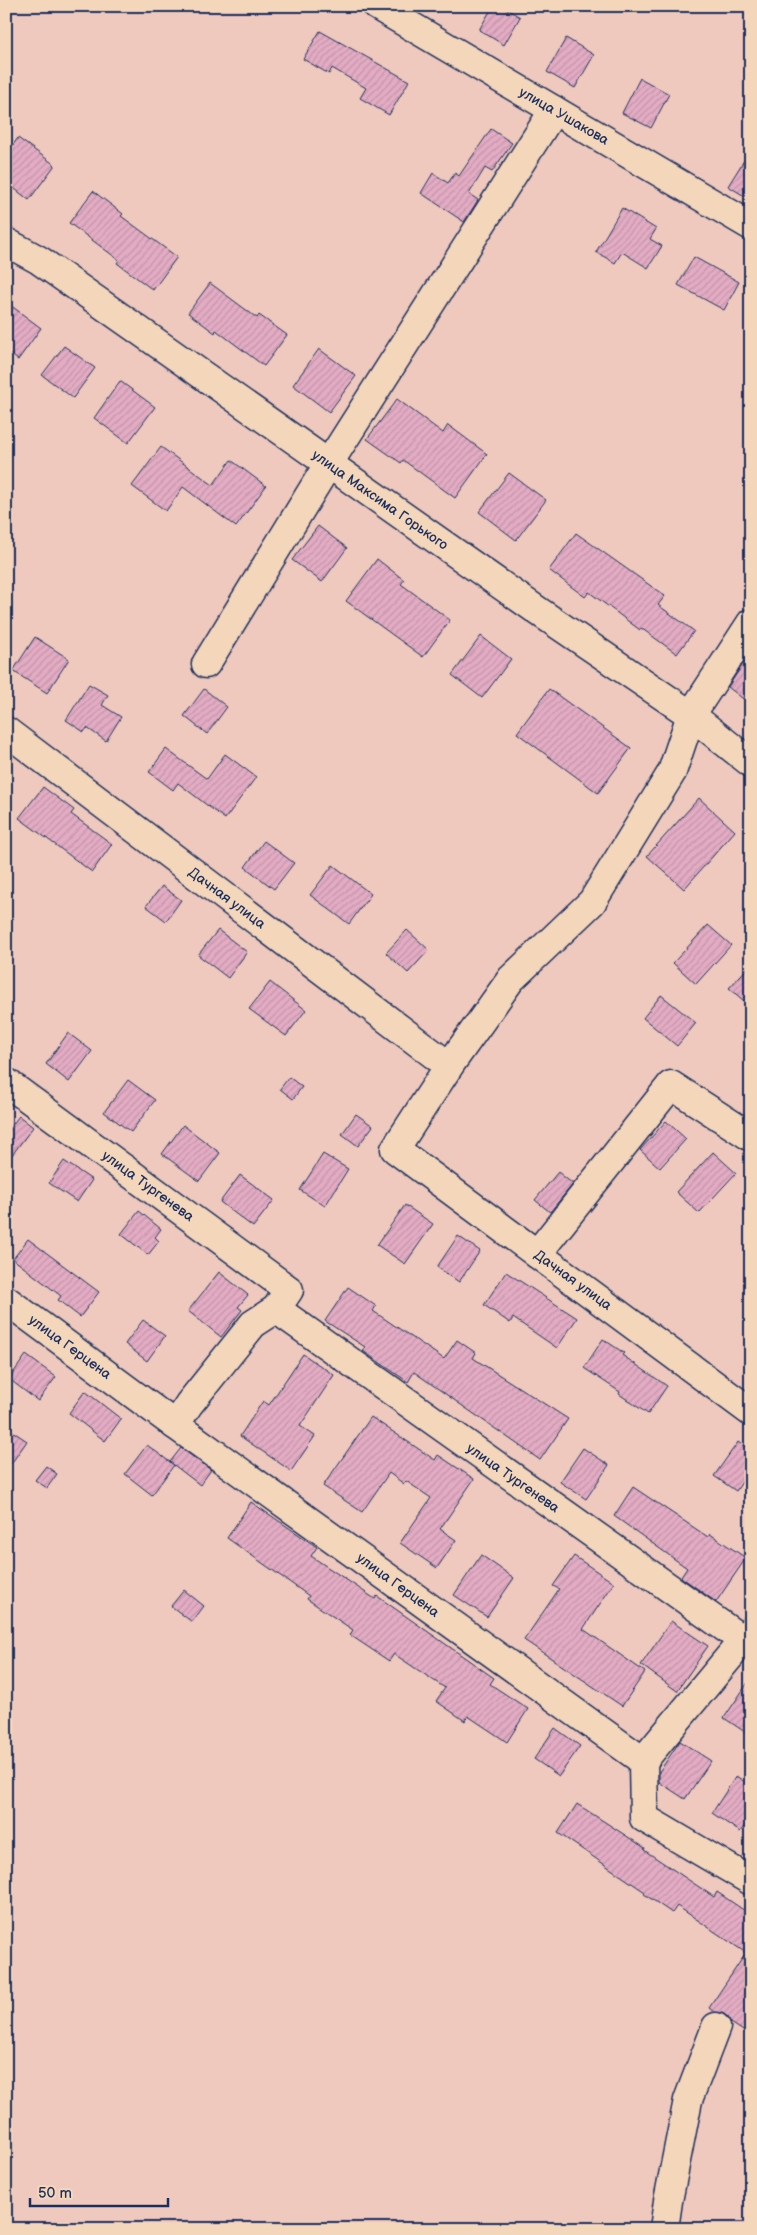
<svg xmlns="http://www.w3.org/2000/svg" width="757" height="2235" viewBox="0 0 757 2235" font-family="'Balsamiq Sans',sans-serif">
	<defs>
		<pattern id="building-hatch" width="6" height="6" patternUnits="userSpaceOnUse" patternTransform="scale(1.25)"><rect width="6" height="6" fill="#e3acc3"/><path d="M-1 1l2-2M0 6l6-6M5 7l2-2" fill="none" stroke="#c294aa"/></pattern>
	</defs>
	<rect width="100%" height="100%" fill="#efc9bd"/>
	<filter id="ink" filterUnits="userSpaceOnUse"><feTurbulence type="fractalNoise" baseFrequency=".02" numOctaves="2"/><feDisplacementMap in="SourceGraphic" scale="10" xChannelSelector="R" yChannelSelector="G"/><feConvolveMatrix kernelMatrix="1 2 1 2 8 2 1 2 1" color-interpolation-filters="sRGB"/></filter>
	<g filter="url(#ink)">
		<!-- building -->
		<g fill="url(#building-hatch)" stroke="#1b2f5e">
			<path d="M493,6H502L520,17L504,45L479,30Z"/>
			<path d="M320,31L409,81L389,115L360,98L366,88L332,68L329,74L303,59Z"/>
			<path d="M566,38L594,55L575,88L547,72Z"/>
			<path d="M640,78L669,94L651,128L622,113Z"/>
			<path d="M491,129L512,143L492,172L485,168L469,194L478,200L464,222L421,193L433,173L448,183L455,173L459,176Z"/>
			<path d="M18,138L55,165L29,200L6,182V154Z"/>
			<path d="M751,149V200L728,186Z"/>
			<path d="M93,191L123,214L121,216L177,257L153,290L117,263L119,260L69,223Z"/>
			<path d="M622,208L656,229L650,239L662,246L648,268L622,252L615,263L596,252Z"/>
			<path d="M694,257L739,282L724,310L678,285Z"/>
			<path d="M210,283L257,318L259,315L287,335L264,366L216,330L215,333L188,313Z"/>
			<path d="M6,302L41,328L18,360L6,351Z"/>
			<path d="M64,346L95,368L73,398L42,375Z"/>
			<path d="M319,349L356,376L329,412L293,385Z"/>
			<path d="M120,381L155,407L128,443L94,418Z"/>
			<path d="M397,399L443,433L448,425L487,454L455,498L403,460L401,463L367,439Z"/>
			<path d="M161,447L213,485L231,460L266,486L236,527L183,487L166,511L132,486Z"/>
			<path d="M509,473L546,500L516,540L479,512Z"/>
			<path d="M318,526L347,548L322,582L292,560Z"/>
			<path d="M576,533L665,596L658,605L694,631L677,654L641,628L640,630L589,592L585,597L549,570Z"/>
			<path d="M377,559L404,580L401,584L450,620L423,657L346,601Z"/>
			<path d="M481,636L511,659L482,698L452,675Z"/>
			<path d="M35,637L69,659L47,693L13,671Z"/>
			<path d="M751,652V705L728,687Z"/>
			<path d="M89,684L108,695L102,705L121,717L106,741L87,728L84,732L66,720Z"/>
			<path d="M204,689L227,707L207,734L184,716Z"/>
			<path d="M549,689L631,748L598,793L517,733Z"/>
			<path d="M166,749L207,779L225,754L256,777L225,819L178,783L173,790L149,772Z"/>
			<path d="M43,787L74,810L71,814L112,844L92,872L19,818Z"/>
			<path d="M699,798L735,831L684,889L647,856Z"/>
			<path d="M264,841L294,863L274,889L245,867Z"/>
			<path d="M333,865L371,894L349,924L310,895Z"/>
			<path d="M162,886L181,900L166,921L146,906Z"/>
			<path d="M708,925L731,945L696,984L673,963Z"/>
			<path d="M218,930L247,952L228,978L198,955Z"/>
			<path d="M407,930L429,950L408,973L386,953Z"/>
			<path d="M751,964V1007L729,988Z"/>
			<path d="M270,982L306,1010L286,1036L249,1009Z"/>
			<path d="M661,995L696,1023L677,1046L643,1018Z"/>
			<path d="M68,1033L92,1051L69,1082L46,1064Z"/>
			<path d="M289,1077L302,1087L293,1099L280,1089Z"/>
			<path d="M128,1080L155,1100L131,1132L104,1112Z"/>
			<path d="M356,1114L373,1126L358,1146L342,1134Z"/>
			<path d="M19,1116L33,1127L6,1163V1133Z"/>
			<path d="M666,1121L686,1139L660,1168L640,1150Z"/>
			<path d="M183,1125L220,1153L199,1181L162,1154Z"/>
			<path d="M713,1152L736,1173L699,1213L676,1192Z"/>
			<path d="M323,1154L348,1169L325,1206L300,1190Z"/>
			<path d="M64,1161L92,1180L77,1202L49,1183Z"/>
			<path d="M558,1172L573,1184L550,1212L535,1200Z"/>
			<path d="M240,1175L274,1200L253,1227L220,1202Z"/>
			<path d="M405,1205L433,1224L405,1264L377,1245Z"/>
			<path d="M139,1211L161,1229L155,1237L159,1241L148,1255L121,1234Z"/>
			<path d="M458,1236L480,1251L459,1282L437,1267Z"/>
			<path d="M28,1239L99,1292L80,1317L58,1300L61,1296L13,1259Z"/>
			<path d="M219,1272L248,1295L238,1307L242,1310L221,1337L188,1311Z"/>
			<path d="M506,1272L577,1318L557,1348L513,1318L510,1323L484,1305Z"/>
			<path d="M348,1287L376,1306L373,1311L444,1359L457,1340L476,1353L473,1358L568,1419L540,1460L414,1372L408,1382L363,1351L365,1347L325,1321Z"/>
			<path d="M143,1320L165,1336L147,1361L125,1344Z"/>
			<path d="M603,1339L624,1353L622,1355L667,1386L648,1414L619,1394L620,1392L584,1368Z"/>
			<path d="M303,1354L334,1375L300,1426L315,1436L291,1471L240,1436L263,1401L269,1405Z"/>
			<path d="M26,1355L56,1377L38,1401L9,1379Z"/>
			<path d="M85,1391L121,1419L105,1441L69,1413Z"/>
			<path d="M371,1417L435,1460L438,1455L474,1479L440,1529L456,1540L437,1568L400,1543L431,1498L406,1481L404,1484L389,1473L362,1512L323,1486Z"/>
			<path d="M6,1427L27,1441L6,1471Z"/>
			<path d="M738,1442L751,1451V1469L736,1491L714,1476Z"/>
			<path d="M147,1445L174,1465L152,1495L125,1474Z"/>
			<path d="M181,1448L211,1470L200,1485L170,1462Z"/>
			<path d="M583,1448L609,1465L586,1499L560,1482Z"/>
			<path d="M46,1466L57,1474L47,1488L35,1480Z"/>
			<path d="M633,1487L708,1537L710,1534L746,1558L716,1602L681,1577L687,1568L614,1516Z"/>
			<path d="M251,1502L317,1547L311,1556L375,1599L377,1596L494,1678L490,1684L528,1709L507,1742L468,1716L465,1721L436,1701L445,1688L394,1654L389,1661L350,1635L353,1630L307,1599L309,1596L227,1538Z"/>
			<path d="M481,1555L514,1578L487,1617L454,1595Z"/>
			<path d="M574,1556L614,1583L583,1629L645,1672L622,1706L524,1640L559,1589L553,1586Z"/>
			<path d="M184,1590L204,1606L192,1622L171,1606Z"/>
			<path d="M671,1621L708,1646L677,1691L641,1665Z"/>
			<path d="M751,1678V1736L724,1718Z"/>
			<path d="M555,1728L580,1746L559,1776L534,1759Z"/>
			<path d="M680,1741L711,1761L685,1799L659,1782V1772Z"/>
			<path d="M736,1776L751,1786V1816L740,1832L712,1813Z"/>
			<path d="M577,1804L645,1848L644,1850L714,1897L717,1892L751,1915V2036L731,2023L728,2017L722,2013L714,2012L709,2008L746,1953L677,1906L672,1913L644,1894L645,1892L558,1833Z"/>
		</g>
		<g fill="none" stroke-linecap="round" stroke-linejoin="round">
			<defs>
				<g id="minor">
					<path d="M377,6L751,226"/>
					<path d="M6,242L39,260L538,611L691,715L751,763"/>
					<path d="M751,623L691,715L672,772L592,902L511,979L449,1066L395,1149L751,1412"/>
					<path d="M206,664L329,463L554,110"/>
					<path d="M6,731L449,1066"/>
					<path d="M6,1082L289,1290L276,1309L253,1324L189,1404L175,1425"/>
					<path d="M537,1254L671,1085L751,1137"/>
					<path d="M6,1300L175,1425L643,1761L644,1818L751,1881"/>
					<path d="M276,1309L751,1646"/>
					<path d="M643,1761L751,1631"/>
					<path d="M664,2229L668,2201L688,2100L716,2027"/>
				</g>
			</defs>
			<!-- minor casing -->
			<use href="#minor" stroke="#1b2f5e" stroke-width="31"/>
			<!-- minor -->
			<use href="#minor" stroke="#f4d6bb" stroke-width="28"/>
		</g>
	</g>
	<g text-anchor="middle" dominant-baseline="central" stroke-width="4" stroke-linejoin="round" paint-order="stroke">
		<!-- street labels -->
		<g font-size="14" fill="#1b2f5e" stroke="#f4d6bb">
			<text transform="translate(564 116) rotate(30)">улица Ушакова</text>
			<text transform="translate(380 500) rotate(35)">улица Максима Горького</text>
			<text transform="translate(227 898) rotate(37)">Дачная улица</text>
			<text transform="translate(148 1186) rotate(36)">улица Тургенева</text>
			<text transform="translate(573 1280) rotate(36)">Дачная улица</text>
			<text transform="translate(70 1347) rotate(36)">улица Герцена</text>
			<text transform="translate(513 1478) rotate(35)">улица Тургенева</text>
			<text transform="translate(398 1585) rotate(36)">улица Герцена</text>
		</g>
	</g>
	<!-- margin -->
	<rect width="757" height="2235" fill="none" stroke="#f4d6bb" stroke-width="25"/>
	<rect x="12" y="12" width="732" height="2210" fill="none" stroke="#1b2f5e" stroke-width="2" filter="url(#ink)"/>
	<!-- scale -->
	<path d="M30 2198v8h138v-8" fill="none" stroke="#1b2f5e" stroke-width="2.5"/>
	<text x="38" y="2198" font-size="15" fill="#1b2f5e" stroke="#f4d6bb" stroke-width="4" paint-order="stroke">50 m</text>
</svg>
